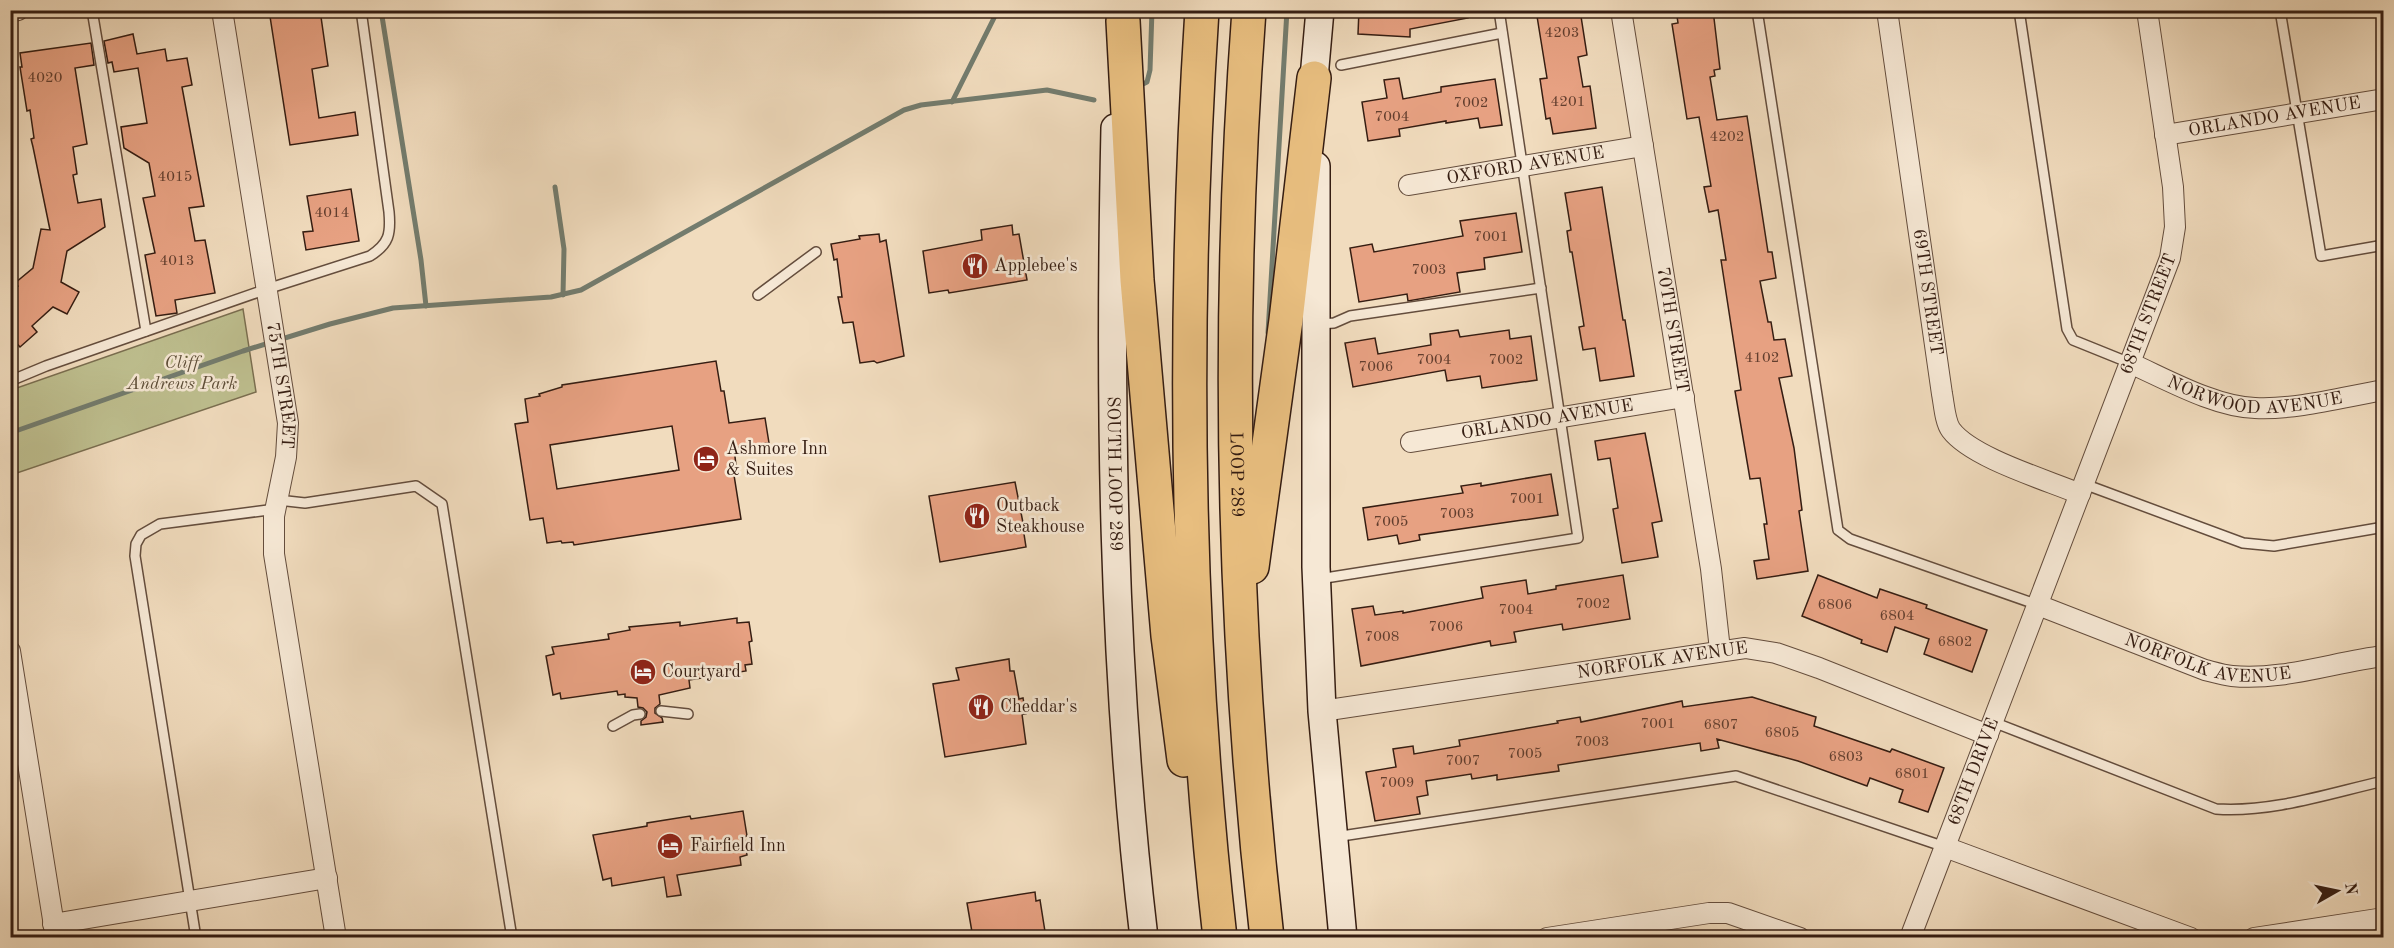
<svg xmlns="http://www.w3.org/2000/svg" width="2394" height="948" viewBox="0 0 2394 948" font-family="'Old Standard TT',serif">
	<rect width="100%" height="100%" fill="#f1dcbe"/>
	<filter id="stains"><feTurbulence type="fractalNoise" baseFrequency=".00333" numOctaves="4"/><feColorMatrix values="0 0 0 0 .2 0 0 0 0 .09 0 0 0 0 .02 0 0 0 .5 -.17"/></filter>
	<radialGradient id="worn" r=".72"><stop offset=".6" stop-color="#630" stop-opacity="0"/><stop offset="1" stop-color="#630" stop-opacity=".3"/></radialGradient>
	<!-- green -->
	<path fill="#bebf8f" stroke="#7a6e50" stroke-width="1.5" d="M243,309L256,392L11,475V390Z"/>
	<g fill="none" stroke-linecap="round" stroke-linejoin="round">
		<!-- stream -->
		<g stroke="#737c6e" stroke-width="5">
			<path d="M381,10L421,260L426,306"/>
			<path d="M1139,86L1147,82L1150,70L1152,10"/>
			<path d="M952,102L998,10"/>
			<path d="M555,187L564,249L563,295"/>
			<path d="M1268,333L1287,10"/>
			<path d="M10,433L243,351L330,324L393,308L551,297L581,290L904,110L921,105L1047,90L1094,100"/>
		</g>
	</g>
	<!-- building -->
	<g fill="#e7a182" stroke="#351d12" stroke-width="1.5" fill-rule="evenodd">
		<path d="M269,10H320L328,66L312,69L319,118L355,112L358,135L290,145Z"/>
		<path d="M1359,10H1468V18L1410,29V37L1358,34Z"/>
		<path d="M1536,10H1580L1587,55L1578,57L1583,87L1590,86L1596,128L1553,134L1550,118L1546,119L1540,79L1547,78Z"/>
		<path d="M1676,10H1713L1720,69L1714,70L1715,76L1710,77L1717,120L1747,116L1768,252H1772L1776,278L1760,281L1768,322H1771L1774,340L1785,339L1792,376L1779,378L1794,448L1802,510L1799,511L1808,571L1757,579L1754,561L1769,559L1764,524H1767L1760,478L1750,479L1735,391L1741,390L1721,260H1726L1718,210L1709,212L1704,187L1711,186L1699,117L1687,119L1672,24L1678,23Z"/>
		<path d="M133,34L137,54L165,49L167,61L187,58L192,85L182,87L204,206L189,208L195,241L205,240L215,293L175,300L177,313L156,316L145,255L155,253L143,198L155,196L149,163L124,148L121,127L147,123L138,68L114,72L112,62L108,63L104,41Z"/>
		<path d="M91,43L94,65L75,68L87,144L73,147L77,174L73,175L78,203L101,199L105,227L67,251L61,282L79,292L67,314L53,307L32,326L37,332L20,347L10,336V291L18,286L15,283L33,268L41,229L50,230L33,147L31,139L34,138L30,110L27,111L20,67H22L20,53Z"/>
		<path d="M1399,78L1403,99L1441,92V87L1495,79L1502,125L1480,128L1478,118L1446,123V121L1399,129L1400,136L1368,141L1362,102L1387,98L1384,80Z"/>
		<path d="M1602,187L1623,320H1625L1634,376L1600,381L1595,348L1583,350L1579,327L1584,326L1572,252H1570L1567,231L1571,230L1565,193Z"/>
		<path d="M351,189L359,241L306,250L303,232L313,231L307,196Z"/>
		<path d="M1516,213L1522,252L1484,258L1485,269L1457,273L1460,292L1408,301L1407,294L1359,302L1350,248L1372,244L1374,252L1463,236L1460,221Z"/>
		<path d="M1012,225L1013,235L1019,234L1027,280L949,293L948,290L929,293L923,251L982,240L981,230Z"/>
		<path d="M879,234L880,242L886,240L904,356L877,363L874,361L860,363L853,322L843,323L838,297H842L837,259L834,260L831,244L860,239L859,236Z"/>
		<path d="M1458,330L1460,337L1509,330L1510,339L1531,336L1537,380L1482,388L1480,376L1447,381L1445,370L1353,387L1345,343L1375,338L1378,354L1431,345L1430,334Z"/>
		<path d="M716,361L721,391H724L729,423L765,418L769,443L734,448L737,474L734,475L741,519L574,545L573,542L562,543L561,541L547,543L543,518L530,520L515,424L528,422L525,399L540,396L539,394L562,387V385ZM672,426L679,470L557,489L550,445Z"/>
		<path d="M1645,433L1662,521L1652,523L1658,557L1622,563L1613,509L1618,508L1610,458L1598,460L1595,441Z"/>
		<path d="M1551,474L1558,515L1419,535L1420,540L1399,544L1397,535L1368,540L1363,508L1463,493L1461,486L1481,483V486Z"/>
		<path d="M1015,482L1025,533L1024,534L1026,547L940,562L929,496Z"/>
		<path d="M1623,575L1630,619L1563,630L1562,624L1514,632L1516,642L1491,646L1490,641L1361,666L1352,609L1373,606L1375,615L1403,611V613L1483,598L1481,587L1526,580L1528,594L1556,589V586Z"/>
		<path d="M1818,575L1877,598L1880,589L1927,605L1926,608L1987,630L1972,672L1924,654L1929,639L1895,627L1887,652L1861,643L1862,640L1802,616Z"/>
		<path d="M737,618V623L749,622L752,641L749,642L752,664L745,665L746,671L689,680L690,688L659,695L660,704L655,708V713L662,718L663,722L641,725V721L646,717L647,712L643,708L638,707L637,698L625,697V694L618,695L617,691L561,699L560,693L553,695L546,656L554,654L552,647L609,639L608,634L630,630L629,627L680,622V626Z"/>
		<path d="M1009,659L1010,671H1014L1019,699L1023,698L1026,714H1022L1026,744L945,757L933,684L959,680L956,668Z"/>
		<path d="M1752,697L1816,717L1814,726L1890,752L1892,749L1944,768L1928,812L1899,802L1903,790L1870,778L1867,786L1798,761L1717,739L1719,748L1701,751L1700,743L1558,765L1559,771L1497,780V775L1472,779L1471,774L1426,781L1428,795L1417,797L1420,814L1375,821L1366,772L1396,767L1393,749L1413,746L1414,754L1460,746L1459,740L1558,723L1557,721L1580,717L1581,722L1682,701L1683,707Z"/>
		<path d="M743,811L747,836L744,837L747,855L740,857L741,865L677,875L681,895L667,897L664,877L612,886L611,878L603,880L593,835L647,826V823L690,816L691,819Z"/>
		<path d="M1035,892L1036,901L1040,900L1046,938H973L967,903Z"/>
	</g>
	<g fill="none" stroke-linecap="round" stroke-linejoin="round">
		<defs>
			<g id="lane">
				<path d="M92,10L146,331"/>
				<path d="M1757,10L1838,530L1850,539L2038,605"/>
				<path d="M2019,10L2067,329L2073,340L2130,363"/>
				<path d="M2280,10L2321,256L2384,245"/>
				<path d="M1341,65L1502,33"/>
				<path d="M758,295L816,252"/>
				<path d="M1319,324L1334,323L1350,316L1541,288"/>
				<path d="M10,381L46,366L267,289L370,256C389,244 391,234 389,212L361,10"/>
				<path d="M2084,484L2243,543L2274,546L2384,527"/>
				<path d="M278,500L305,503L416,486L442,504L512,938"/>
				<path d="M1319,579L1578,538L1499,10"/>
				<path d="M661,711L688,714"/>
				<path d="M1993,722L2216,809C2272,813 2330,793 2384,781"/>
				<path d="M613,726L633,715L640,714"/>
				<path d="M1335,837L1736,776L1945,847"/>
				<path d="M196,938L135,556L136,544L141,535L160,524L276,509"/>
			</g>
			<g id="street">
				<path id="s1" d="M222,10L288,423L286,457L274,516V554L336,938"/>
				<path id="s2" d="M1621,10L1711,569L1720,650"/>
				<path id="s3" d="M1887,10L1942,394C1944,404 1945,422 1951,430C1972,458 2047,480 2080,494"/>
				<path d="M10,12L18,10"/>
				<path id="s4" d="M2165,135L2384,99"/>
				<path id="s5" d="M1409,185L1643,146"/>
				<path id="s6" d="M2130,363C2166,379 2215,407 2255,408C2296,410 2343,397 2384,390"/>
				<path id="s7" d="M1411,442L1684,397"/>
				<path id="s8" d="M2038,605L2205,670C2213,672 2223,675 2232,676C2282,681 2334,662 2384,656"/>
				<path d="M10,651L56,938"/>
				<path id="s9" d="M1322,711L1745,648L1776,653L1819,668L1988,735"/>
				<path d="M1945,847L2191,938"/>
				<path d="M53,924L327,878"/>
				<path d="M1547,938L1709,913H1728L1800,938"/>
				<path id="s10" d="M1910,938L2170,258L2175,227L2173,187L2147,10"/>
				<path d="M2254,938L2384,918"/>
			</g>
			<g id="secondary">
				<path d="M1314,98V78L1320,10"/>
				<path id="s11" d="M1115,128C1109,399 1112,669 1144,938"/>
				<path d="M1316,166V567L1322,711L1343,938"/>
			</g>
			<g id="highway">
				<path d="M1202,10C1182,320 1185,630 1220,938"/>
				<path id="s12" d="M1249,10C1226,320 1232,630 1267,938"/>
				<path d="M1123,21L1137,280L1168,636L1184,760"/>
				<path d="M1252,567L1286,320L1314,78"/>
			</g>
		</defs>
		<!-- lane casing -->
		<use href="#lane" stroke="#644d3d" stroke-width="12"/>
		<!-- street casing -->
		<use href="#street" stroke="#644d3d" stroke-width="22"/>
		<!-- secondary casing -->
		<use href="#secondary" stroke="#351d12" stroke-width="30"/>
		<!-- highway casing -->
		<use href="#highway" stroke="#351d12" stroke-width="36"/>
		<!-- lane -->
		<use href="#lane" stroke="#f6e8d5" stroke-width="9"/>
		<!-- street -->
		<use href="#street" stroke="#f6e8d5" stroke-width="20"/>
		<!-- secondary -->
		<use href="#secondary" stroke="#f6e8d5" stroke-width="27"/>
		<!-- highway -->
		<use href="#highway" stroke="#e8be7f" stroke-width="33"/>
	</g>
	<!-- icons -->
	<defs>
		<symbol id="restaurant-disc" viewBox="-11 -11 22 22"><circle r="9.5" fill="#8f2418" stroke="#f6e8d5"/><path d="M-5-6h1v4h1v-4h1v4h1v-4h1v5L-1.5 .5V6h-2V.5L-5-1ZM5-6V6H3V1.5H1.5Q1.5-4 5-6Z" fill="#fff"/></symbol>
		<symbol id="hotel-disc" viewBox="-11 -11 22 22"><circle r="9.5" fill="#8f2418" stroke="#f6e8d5"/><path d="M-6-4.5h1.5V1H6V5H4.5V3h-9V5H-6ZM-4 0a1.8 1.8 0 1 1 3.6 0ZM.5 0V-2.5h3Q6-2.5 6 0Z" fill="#fff"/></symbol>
	</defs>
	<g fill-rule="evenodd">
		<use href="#restaurant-disc" x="960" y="251" width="30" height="30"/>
		<use href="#hotel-disc" x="691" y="444" width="30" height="30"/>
		<use href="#restaurant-disc" x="962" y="501" width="30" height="30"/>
		<use href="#hotel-disc" x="628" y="657" width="30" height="30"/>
		<use href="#restaurant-disc" x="966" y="692" width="30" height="30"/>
		<use href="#hotel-disc" x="655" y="831" width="30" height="30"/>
	</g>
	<g text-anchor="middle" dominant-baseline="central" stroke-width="5" stroke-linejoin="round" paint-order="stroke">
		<!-- number labels -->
		<g font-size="15" fill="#623e2e">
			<text x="1562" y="33">4203</text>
			<text x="45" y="78">4020</text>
			<text x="1568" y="102">4201</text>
			<text x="1471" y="103">7002</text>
			<text x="1392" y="117">7004</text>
			<text x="1727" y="137">4202</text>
			<text x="175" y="177">4015</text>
			<text x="332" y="213">4014</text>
			<text x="1491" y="237">7001</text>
			<text x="177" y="261">4013</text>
			<text x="1429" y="270">7003</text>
			<text x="1762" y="358">4102</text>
			<text x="1434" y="360">7004</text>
			<text x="1506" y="360">7002</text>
			<text x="1376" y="367">7006</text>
			<text x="1527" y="499">7001</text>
			<text x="1457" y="514">7003</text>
			<text x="1391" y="522">7005</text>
			<text x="1593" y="604">7002</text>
			<text x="1835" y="605">6806</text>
			<text x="1516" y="610">7004</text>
			<text x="1897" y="616">6804</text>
			<text x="1446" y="627">7006</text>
			<text x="1382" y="637">7008</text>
			<text x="1955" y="642">6802</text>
			<text x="1658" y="724">7001</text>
			<text x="1721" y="725">6807</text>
			<text x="1782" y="733">6805</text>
			<text x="1592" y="742">7003</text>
			<text x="1525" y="754">7005</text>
			<text x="1846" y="757">6803</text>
			<text x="1463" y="761">7007</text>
			<text x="1912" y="774">6801</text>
			<text x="1397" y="783">7009</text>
		</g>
		<!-- street labels -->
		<g font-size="18" fill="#351d12" stroke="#f6e8d5">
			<text stroke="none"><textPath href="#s4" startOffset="111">ORLANDO AVENUE</textPath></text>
			<text stroke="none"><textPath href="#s5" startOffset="118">OXFORD AVENUE</textPath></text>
			<text stroke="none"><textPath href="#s3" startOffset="285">69TH STREET</textPath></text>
			<text stroke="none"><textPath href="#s10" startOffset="668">68TH STREET</textPath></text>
			<text stroke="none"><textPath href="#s2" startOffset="324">70TH STREET</textPath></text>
			<text stroke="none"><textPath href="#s1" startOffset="380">75TH STREET</textPath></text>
			<text stroke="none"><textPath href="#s6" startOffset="132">NORWOOD AVENUE</textPath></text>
			<text stroke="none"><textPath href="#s7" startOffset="138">ORLANDO AVENUE</textPath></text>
			<text stroke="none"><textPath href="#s11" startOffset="346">SOUTH LOOP 289</textPath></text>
			<text stroke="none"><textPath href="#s12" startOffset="465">LOOP 289</textPath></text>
			<text stroke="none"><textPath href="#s8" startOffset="180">NORFOLK AVENUE</textPath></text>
			<text stroke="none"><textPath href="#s9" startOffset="344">NORFOLK AVENUE</textPath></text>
			<text stroke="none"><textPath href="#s10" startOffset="178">68TH DRIVE</textPath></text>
		</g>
		<!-- poi labels -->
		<g font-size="18" fill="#351d12" stroke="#f6e8d5" text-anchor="start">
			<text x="994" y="266">Applebee's</text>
			<text x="726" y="449">Ashmore Inn<tspan x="726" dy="21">&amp; Suites</tspan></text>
			<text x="996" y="506">Outback<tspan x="996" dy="21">Steakhouse</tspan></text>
			<text x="662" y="672">Courtyard</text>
			<text x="1000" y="707">Cheddar's</text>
			<text x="690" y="846">Fairfield Inn</text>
		</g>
		<!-- park labels -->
		<g font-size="18" font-style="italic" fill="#5e4e38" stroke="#f6e8d5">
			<text x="182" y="363">Cliff<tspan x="182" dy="21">Andrews Park</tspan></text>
		</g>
	</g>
	<!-- margin -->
	<rect width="2394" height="948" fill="none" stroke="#f1dcbe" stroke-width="36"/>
	<rect x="12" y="12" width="2370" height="924" fill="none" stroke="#351d12" stroke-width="3"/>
	<rect x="18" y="18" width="2358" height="912" fill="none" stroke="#351d12" stroke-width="1.5"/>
	<!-- north arrow -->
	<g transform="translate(2337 891) rotate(81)" stroke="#f6e8d5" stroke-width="4.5" paint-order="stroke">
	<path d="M0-4.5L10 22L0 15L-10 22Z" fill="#351d12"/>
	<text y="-9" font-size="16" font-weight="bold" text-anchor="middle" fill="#351d12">N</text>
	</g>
	<rect width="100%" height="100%" filter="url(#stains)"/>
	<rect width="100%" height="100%" fill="url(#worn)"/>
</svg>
